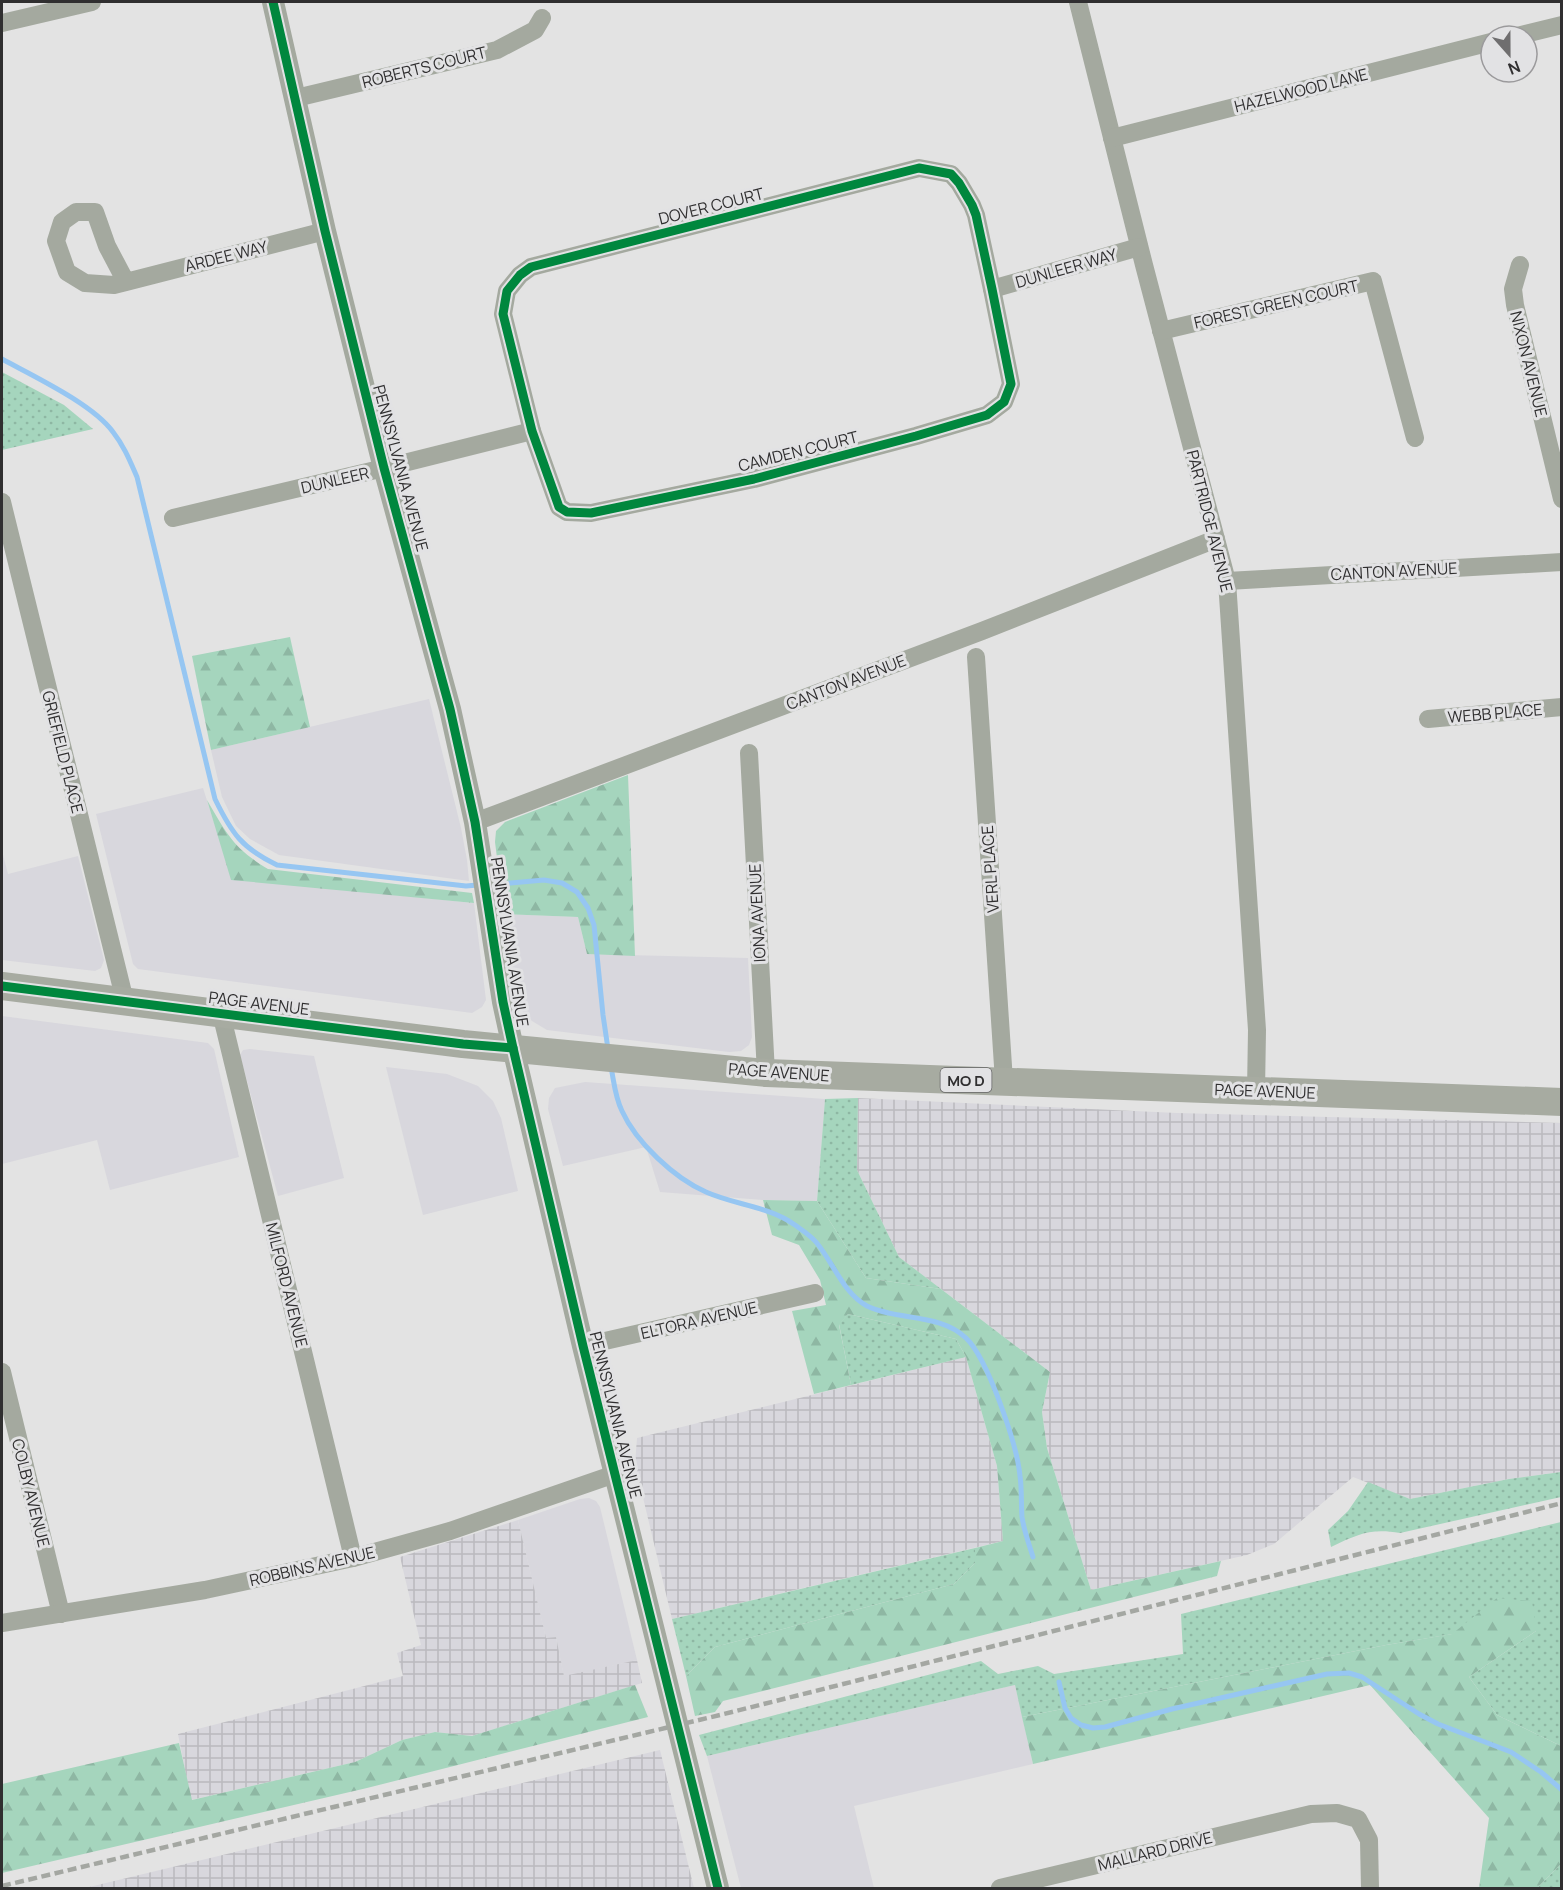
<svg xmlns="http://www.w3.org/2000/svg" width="1563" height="1890" viewBox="0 0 1563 1890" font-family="Manrope,sans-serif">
	<defs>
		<pattern id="industrial-grid" width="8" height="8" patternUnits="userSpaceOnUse" patternTransform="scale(1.5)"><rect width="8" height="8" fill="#d8d7dd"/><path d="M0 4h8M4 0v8" fill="none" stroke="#bab9be"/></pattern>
		<pattern id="grass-dots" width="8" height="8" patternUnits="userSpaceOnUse" patternTransform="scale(1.5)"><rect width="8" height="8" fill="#a5d5bd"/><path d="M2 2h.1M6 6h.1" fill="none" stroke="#8eb7a3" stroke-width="1.8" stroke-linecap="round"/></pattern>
		<pattern id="forest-firs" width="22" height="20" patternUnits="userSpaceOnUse" patternTransform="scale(1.5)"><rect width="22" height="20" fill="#a5d5bd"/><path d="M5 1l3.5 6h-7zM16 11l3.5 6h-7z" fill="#8eb7a3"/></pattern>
	</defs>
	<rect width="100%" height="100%" fill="#e3e3e3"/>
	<!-- built -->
	<g fill="#d8d7dd">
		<path d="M429,699L461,828L467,860L469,881L279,855L250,839L236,826L222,797L211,750Z"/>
		<path d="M203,788L232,879L474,903L486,1000L482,1007L472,1013L138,969L133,964L96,814Z"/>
		<path d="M2,851L8,874L78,856L104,960L101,968L95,971L2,960Z"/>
		<path d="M504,914L578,917L587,954L748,958L752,1037L749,1045L741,1051L729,1052L547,1030L532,1021L522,1011L516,992Z"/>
		<path d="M2,1016L208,1043L214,1049L239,1157L110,1190L97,1140L2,1164Z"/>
		<path d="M250,1049L314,1056L344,1178L278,1196L240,1055L243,1050Z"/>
		<path d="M386,1067L447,1074L478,1086L493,1101L501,1118L518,1191L423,1215Z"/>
		<path d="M585,1082L825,1099L817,1201L763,1200L660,1192L646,1147L563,1166L548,1109L549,1098L555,1088Z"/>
		<path d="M589,1498L596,1501L600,1507L637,1660L564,1677L556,1637L546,1639L518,1520L580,1499Z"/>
		<path d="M1015,1685L1033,1764L854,1806L874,1888H741L707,1756Z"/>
	</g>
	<!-- industrial -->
	<g fill="url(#industrial-grid)">
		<path d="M858,1098L1177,1113L1561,1123V1472L1509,1479L1410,1499L1353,1477L1274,1544L1247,1555L1091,1590L1047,1448L1042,1412L1050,1372L899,1257L857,1170Z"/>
		<path d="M966,1357L997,1466L1003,1541L672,1619L635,1464L637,1438Z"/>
		<path d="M518,1520L546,1638L556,1637L564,1676L637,1660L642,1683L472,1736L435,1732L402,1740L355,1762L191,1800L178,1734L403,1676L397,1653L421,1645L400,1557Z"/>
		<path d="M660,1750L694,1888H85Z"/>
	</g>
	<!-- grass -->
	<g fill="url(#grass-dots)">
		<path d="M2,372L64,405L93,429L2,450Z"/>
		<path d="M858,1098L857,1170L899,1257L941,1289L866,1278L817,1201L825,1099Z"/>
		<path d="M848,1314L956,1339L966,1357L851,1385L839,1324Z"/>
		<path d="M1561,1472V1497L1400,1533C1371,1528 1358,1534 1331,1547L1328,1530L1348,1511L1368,1482L1410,1499L1509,1479Z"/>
		<path d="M1561,1522V1746L1497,1715L1469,1677L1536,1631L1498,1598L1453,1634L1386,1645L1022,1717L1015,1685L707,1756L699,1735L981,1661L998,1674L1038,1666L1054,1674L1183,1654L1181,1614Z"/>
		<path d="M975,1548V1563L954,1584L715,1647L686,1676L672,1619Z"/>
		<path d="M1561,1864V1888H1537Z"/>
	</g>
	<!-- forest -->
	<g fill="url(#forest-firs)">
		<path d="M290,637L310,727L211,750L192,656Z"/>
		<path d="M628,775L635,956L587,954L578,917L504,914L495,842L496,831L505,822Z"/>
		<path d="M207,800C227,834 233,848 268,869L472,893L474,903L231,880Z"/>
		<path d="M763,1200L817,1201L866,1278L941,1289L1050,1372L1042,1412L1047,1448L1091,1590L1221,1561L1217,1576L723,1701L715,1712L695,1716L686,1676L715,1647L954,1584L975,1563V1548L1003,1541L997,1466L966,1357L956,1339L848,1314L839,1325L851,1385L814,1394L792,1311L826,1305L820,1280L799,1245L772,1235Z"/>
		<path d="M1497,1598L1532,1601L1536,1631L1469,1677L1497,1715L1561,1746V1864L1537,1888H1479L1489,1818L1370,1685L1033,1764L1022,1717L1386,1645L1452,1634Z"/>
		<path d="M635,1685L648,1717L367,1788L2,1873V1784L179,1743L192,1800L355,1762L402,1740L435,1732L472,1736Z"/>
	</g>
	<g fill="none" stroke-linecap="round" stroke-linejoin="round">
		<!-- stream -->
		<g stroke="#96c6f2" stroke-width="5">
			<path d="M2,359C33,376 93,404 113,432C124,446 130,461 137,477L215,799C232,834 242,848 277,865L466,886L478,885"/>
			<path d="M490,885L544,880L562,883L577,892L588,908L594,925L603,1015L608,1049"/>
			<path d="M611,1067C614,1082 615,1097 622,1111C636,1142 674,1178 706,1192C735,1205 768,1206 795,1225C802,1230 811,1236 816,1242C833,1262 843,1293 867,1306C898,1321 940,1313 966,1338C988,1359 1017,1445 1020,1476C1022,1490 1021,1504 1022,1517C1024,1531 1029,1544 1033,1557"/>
			<path d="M1059,1682L1065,1708L1071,1718L1081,1725L1093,1728L1105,1727L1172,1709L1327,1674L1349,1673L1362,1677L1419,1714L1438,1724L1511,1752L1541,1772L1562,1790"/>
		</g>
		<!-- minor -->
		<g stroke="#a4a99f" stroke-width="18">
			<path d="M1078,2L1144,265L1227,581L1257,1030L1256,1091"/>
			<path d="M2,23L92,2"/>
			<path d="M1517,36L1562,25"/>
			<path d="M296,98L497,50L535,30L542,18"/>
			<path d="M1112,138L1491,42"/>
			<path d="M919,168L951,174L959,183L972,205L976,215L992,289L1011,384L1004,402L987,415L916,436L754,479L591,513L567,512L559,507L532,431L503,314L507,291L520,275L531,267Z"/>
			<path d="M1520,265L1513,289L1515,305L1562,499"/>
			<path d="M126,282L107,246L95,212H76L62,222L56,241L67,272L85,283L114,285L126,282L325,231"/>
			<path d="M992,289L1139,247"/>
			<path d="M1161,331L1373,281L1415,438"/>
			<path d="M2,502L125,1001"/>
			<path d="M173,518L384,468L532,431"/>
			<path d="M1227,581L1562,562"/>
			<path d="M976,657L1004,1081"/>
			<path d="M1428,719L1562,707"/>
			<path d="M749,753L766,1073"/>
			<path d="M475,822L982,631L1216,539"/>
			<path d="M221,1013L353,1558"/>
			<path d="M583,1346L815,1293"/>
			<path d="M2,1372L61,1614"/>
			<path d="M2,1623L205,1590L353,1558L450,1531L615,1474"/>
			<path d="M1000,1888L1311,1814L1337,1813L1358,1819L1369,1840L1370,1888"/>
		</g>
		<!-- tertiary -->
		<path stroke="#a4a99f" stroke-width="22" d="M273,2L325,231L384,468L450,709L475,822L503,1002L513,1048L583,1346L718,1888"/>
		<!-- primary -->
		<path stroke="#a7aba1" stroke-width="28" d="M2,986L463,1044L766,1073L1562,1102"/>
		<!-- rail -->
		<path stroke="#a4a7a2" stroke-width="4.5" stroke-dasharray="9 4.5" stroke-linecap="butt" d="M2,1886L720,1715L1562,1503"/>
		<defs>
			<g id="cycleway">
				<path d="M273,2L325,231L384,468L450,709L475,822L503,1002L513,1048L583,1346L718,1888"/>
				<path d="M919,168L951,174L959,183L972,205L976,215L992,289L1011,384L1004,402L987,415L916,436L754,479L591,513L567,512L559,507L532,431L503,314L507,291L520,275L531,267Z"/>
				<path d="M2,986L463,1044L513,1048"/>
			</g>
		</defs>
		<!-- cycleway casing -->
		<use href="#cycleway" stroke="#e2e2e4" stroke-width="13"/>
		<!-- cycleway -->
		<use href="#cycleway" stroke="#00873e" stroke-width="9"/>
	</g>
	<g text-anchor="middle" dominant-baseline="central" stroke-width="6" stroke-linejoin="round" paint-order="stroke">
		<!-- shield labels -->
		<rect fill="#e2e2e4" stroke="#656566" stroke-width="1.5" x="940.5" y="1068" width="51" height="24" rx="4.5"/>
		<g font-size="15" font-weight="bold" fill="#302f30">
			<text x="966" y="1080">MO D</text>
		</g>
		<!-- street labels -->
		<g font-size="16" fill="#302f30" stroke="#e2e2e4">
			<text transform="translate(424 67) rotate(-14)">ROBERTS COURT</text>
			<text transform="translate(1301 90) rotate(-14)">HAZELWOOD LANE</text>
			<text transform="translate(711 206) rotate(-14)">DOVER COURT</text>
			<text transform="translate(226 256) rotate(-14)">ARDEE WAY</text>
			<text transform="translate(1066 268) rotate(-16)">DUNLEER WAY</text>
			<text transform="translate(1276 304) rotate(-13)">FOREST GREEN COURT</text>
			<text transform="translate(1529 364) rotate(76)">NIXON AVENUE</text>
			<text transform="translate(798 451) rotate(-14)">CAMDEN COURT</text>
			<text transform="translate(401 468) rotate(75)">PENNSYLVANIA AVENUE</text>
			<text transform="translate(335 480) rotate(-13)">DUNLEER</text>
			<text transform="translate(1210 521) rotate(76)">PARTRIDGE AVENUE</text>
			<text transform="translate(1394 571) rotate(-3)">CANTON AVENUE</text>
			<text transform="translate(846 682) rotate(-21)">CANTON AVENUE</text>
			<text transform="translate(1495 713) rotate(-5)">WEBB PLACE</text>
			<text transform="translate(63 752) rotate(76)">GRIEFIELD PLACE</text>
			<text transform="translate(990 869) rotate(-94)">VERL PLACE</text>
			<text transform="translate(757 913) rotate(-93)">IONA AVENUE</text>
			<text transform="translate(510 942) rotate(81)">PENNSYLVANIA AVENUE</text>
			<text transform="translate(259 1003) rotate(7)">PAGE AVENUE</text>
			<text transform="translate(779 1072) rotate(4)">PAGE AVENUE</text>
			<text transform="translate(1265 1091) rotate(2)">PAGE AVENUE</text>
			<text transform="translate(287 1285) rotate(76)">MILFORD AVENUE</text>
			<text transform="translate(699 1320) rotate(-13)">ELTORA AVENUE</text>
			<text transform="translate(616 1415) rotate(76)">PENNSYLVANIA AVENUE</text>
			<text transform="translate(31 1493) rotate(76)">COLBY AVENUE</text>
			<text transform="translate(312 1566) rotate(-13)">ROBBINS AVENUE</text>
			<text transform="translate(1155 1851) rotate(-14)">MALLARD DRIVE</text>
		</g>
	</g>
	<!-- border -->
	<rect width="1563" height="1890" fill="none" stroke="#302f30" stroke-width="6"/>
	<!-- north arrow -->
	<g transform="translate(1509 54) rotate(159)"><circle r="28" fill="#e2e2e4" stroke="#9b9a9c" stroke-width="1.5"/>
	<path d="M0-4.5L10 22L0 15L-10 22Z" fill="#6f6e6f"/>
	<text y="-9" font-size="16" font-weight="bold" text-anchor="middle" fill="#302f30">N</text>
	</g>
</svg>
